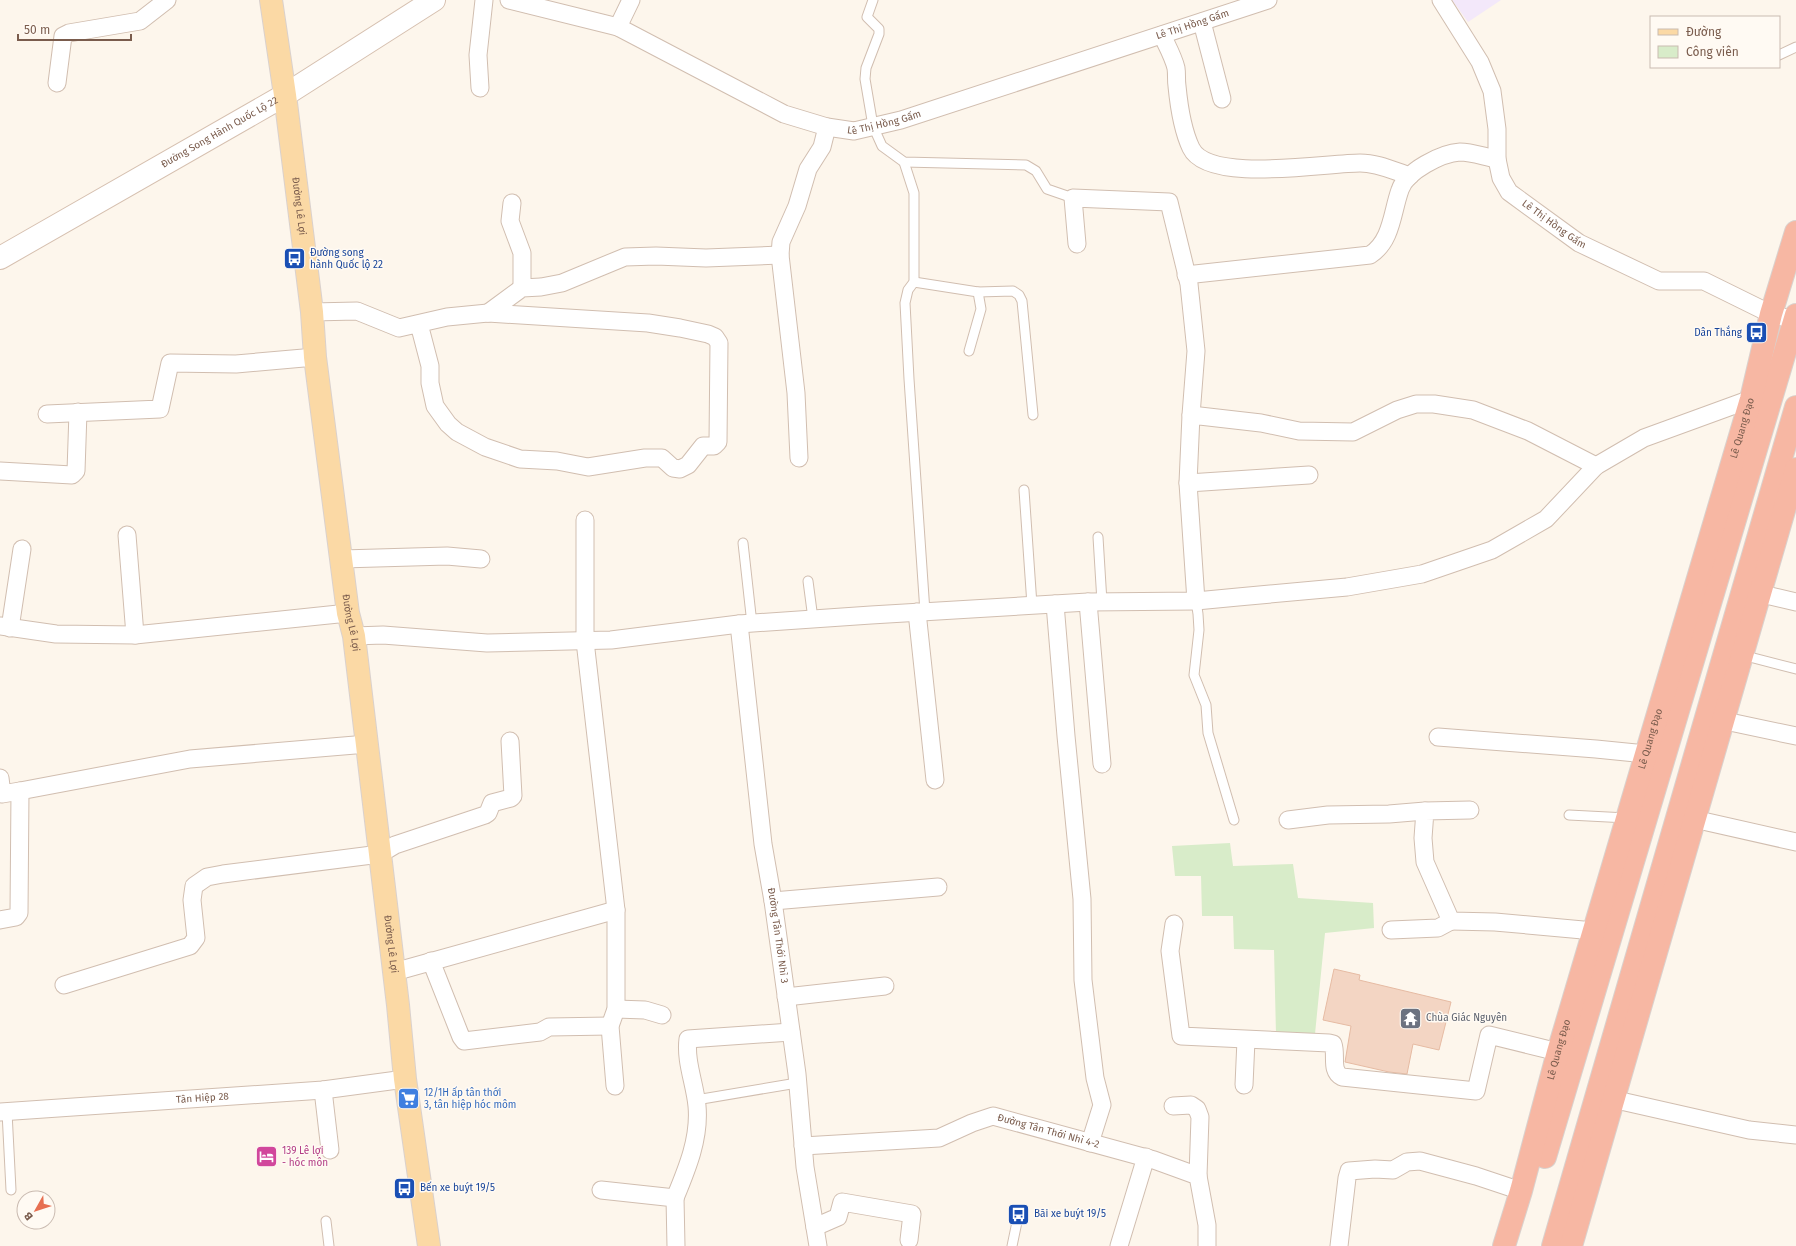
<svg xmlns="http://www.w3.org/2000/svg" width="1796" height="1246" viewBox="0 0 1796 1246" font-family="'Fira Sans',sans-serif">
	<rect width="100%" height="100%" fill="#fdf6ec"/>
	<!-- education -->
	<path fill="#f3e8fa" d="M1452,0H1501L1468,22Z"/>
	<!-- green -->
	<path fill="#d8ecc9" d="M1230,843L1233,866L1293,864L1298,898L1373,903L1374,928L1325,933L1315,1034H1276L1274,950L1234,949L1233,916H1202L1201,876H1175L1172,846Z"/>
	<!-- building -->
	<path fill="#f3d5c3" stroke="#e6bba3" d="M1334,969L1360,975L1359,980L1451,1002L1439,1050L1413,1044L1407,1074L1389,1072L1345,1062L1351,1026L1323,1020Z"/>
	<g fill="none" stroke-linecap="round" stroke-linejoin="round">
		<defs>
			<g id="lane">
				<path d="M873,0L867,17L879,29V34L866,68L865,79L873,126L882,146L904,162L1026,165L1036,171L1047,189L1073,198"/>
				<path d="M1779,55L1796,47"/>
				<path d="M904,162L914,193V282L908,290L905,303L909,379L925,612"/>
				<path d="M914,282L978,292L1013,291L1019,295L1022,301L1033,415"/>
				<path d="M969,351L981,309L978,292"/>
				<path d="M1024,490L1032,605"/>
				<path d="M1098,537L1102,602"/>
				<path d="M743,543L752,624"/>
				<path d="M808,581L813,619"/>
				<path d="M1196,601L1198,614L1199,630L1194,675L1206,705L1208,733L1234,820"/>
				<path d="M1742,655L1796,669"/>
				<path d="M1569,815L1627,818"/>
				<path d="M696,1100L797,1083"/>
				<path d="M7,1112L11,1190"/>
				<path d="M326,1221L329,1246"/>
				<path d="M1012,1246L1017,1222"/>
			</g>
			<g id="street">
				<path id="s1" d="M509,0L618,27L784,114L827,127L854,131L901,120L1268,0"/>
				<path id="s2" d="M1441,0L1480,62L1492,91L1497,129V159L1501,178L1509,192L1579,243L1659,281H1704L1771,314L1794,320"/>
				<path d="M1202,22L1222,99"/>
				<path d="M618,27L631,0"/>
				<path d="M1162,35C1167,46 1173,56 1176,68C1177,74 1176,80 1177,86C1179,107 1182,129 1191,148C1208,184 1325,163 1360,163C1378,163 1394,171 1410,176"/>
				<path d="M57,83L63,36L69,33L140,21L167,0"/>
				<path d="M480,88L478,55L484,0"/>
				<path d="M512,203L510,221L522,253V288"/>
				<path d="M1077,244L1073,198L1169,202L1189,284L1196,351L1191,415"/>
				<path d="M1186,275L1370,255C1392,241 1392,212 1400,190C1406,171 1442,153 1460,152C1472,152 1485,157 1497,159"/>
				<path d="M312,312L357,311L399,328L447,317L488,313L648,323L680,328L708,334L715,337L719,343L718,442L714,446H703L688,465L680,469L673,468L662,458H645L588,467L557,461L520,459L485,447L457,432L448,424L435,406L430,383V366L419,324"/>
				<path d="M488,313L522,288L541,287L562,283L625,257L656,256L706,258L780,255"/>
				<path d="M47,414L160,409L170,363L236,364L315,357"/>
				<path d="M799,458L796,393L780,255L781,242L797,206L808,169L822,147L827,127"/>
				<path d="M0,471L72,475L76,471L78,412"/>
				<path d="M1188,483L1191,415L1261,423L1299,431L1353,432L1397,410L1416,404H1434L1473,410L1528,431L1596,466"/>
				<path d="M585,520V641L616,910V1009L610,1026L615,1086"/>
				<path d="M127,535L135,635"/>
				<path d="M342,559L447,556L481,559"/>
				<path d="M1749,591L1796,602"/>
				<path d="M1196,601L1188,483L1309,475"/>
				<path d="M1088,602L1102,764"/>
				<path d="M1055,604L1066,736L1082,899L1083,980L1095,1078L1102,1105L1090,1143"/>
				<path d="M917,612L935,780"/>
				<path id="s3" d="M739,624L763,844L773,901L797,1074L805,1167L818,1246"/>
				<path d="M0,626L56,634L135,635L348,613"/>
				<path d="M10,628L22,549"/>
				<path d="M354,636L383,635L487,643L611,640L739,624L871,615L1088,602L1196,601L1238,597L1347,587L1422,574L1492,550L1546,519L1596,466L1644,438L1751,399L1760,401"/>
				<path d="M1711,718L1796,736"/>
				<path d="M1438,737L1596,749L1646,754"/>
				<path d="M0,778L2,794L20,791"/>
				<path d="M1470,810L1425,811L1423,838L1425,862L1451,921L1495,922L1594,931"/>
				<path d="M1694,819L1796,842"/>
				<path d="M1288,820L1328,815L1389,814L1425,811"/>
				<path d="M773,901L938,887"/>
				<path d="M0,920L16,917L19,913L20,791L190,759L367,744"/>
				<path d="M1174,924L1170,951L1181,1036L1329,1043L1333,1044C1337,1055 1330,1071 1342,1077L1476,1091L1489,1035L1558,1052"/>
				<path d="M1391,930L1438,928L1451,921"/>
				<path d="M431,961L461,1037L464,1041L540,1032L549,1027L610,1026"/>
				<path d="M394,972L616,910"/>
				<path d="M64,985L190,946L196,938L192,900L194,886L207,877L223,874L380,854L395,845L485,815L488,813L492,803L511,798L513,796L510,741"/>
				<path d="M786,997L885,986"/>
				<path d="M616,1009L645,1010L662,1015"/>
				<path d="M1244,1085L1246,1040"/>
				<path d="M323,1090L330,1150"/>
				<path d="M1612,1099L1749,1130L1796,1135"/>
				<path d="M1173,1106L1191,1105L1197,1109L1200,1117L1198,1176"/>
				<path id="s4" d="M0,1112L323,1090L405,1079"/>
				<path id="s5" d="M803,1146L939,1138L972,1123L993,1116L1154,1160L1198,1176L1207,1225V1246"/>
				<path d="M601,1190L675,1198L676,1246"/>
				<path d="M675,1198C687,1169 700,1138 697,1106C695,1084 685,1061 688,1039L791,1032"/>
				<path d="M815,1227L838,1217L842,1202L912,1214L909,1240"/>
				<path d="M1119,1246L1146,1157"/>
				<path d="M1339,1246L1347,1178L1349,1171L1375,1169L1393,1170L1407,1162L1420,1161L1476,1176L1521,1191"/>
			</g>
			<g id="secondary">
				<path id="s6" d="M0,258L285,95L434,0"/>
			</g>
			<g id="primary">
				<path id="s7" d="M271,0L285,95L312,312L315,357L348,613L354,636L398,1005L405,1079L429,1246"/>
			</g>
			<g id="highway">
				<path d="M1545,1157L1796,315"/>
				<path id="s8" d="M1504,1246L1521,1191L1558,1052L1751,399L1771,314L1796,232"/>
				<path d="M1553,1246L1796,407"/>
				<path d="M1571,1246L1796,469"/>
			</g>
		</defs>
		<!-- lane casing -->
		<use href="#lane" stroke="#d1beb0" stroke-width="11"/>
		<!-- street casing -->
		<use href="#street" stroke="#d1beb0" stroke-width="19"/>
		<!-- secondary casing -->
		<use href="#secondary" stroke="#d6c0b0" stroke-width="24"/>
		<!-- primary casing -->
		<use href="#primary" stroke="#dad1cd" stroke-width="24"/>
		<!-- highway casing -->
		<use href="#highway" stroke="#dad1cd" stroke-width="24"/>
		<!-- lane -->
		<use href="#lane" stroke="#fff" stroke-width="9"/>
		<!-- street -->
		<use href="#street" stroke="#fff" stroke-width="17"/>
		<!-- secondary -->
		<use href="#secondary" stroke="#fff" stroke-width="22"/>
		<!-- primary -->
		<use href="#primary" stroke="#fbd9a5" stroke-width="22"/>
		<!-- highway -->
		<use href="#highway" stroke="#f7b7a3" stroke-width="22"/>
	</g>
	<!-- icons -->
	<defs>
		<symbol id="bus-square" viewBox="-11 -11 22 22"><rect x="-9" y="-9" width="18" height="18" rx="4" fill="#1a4fb4" stroke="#fffaf3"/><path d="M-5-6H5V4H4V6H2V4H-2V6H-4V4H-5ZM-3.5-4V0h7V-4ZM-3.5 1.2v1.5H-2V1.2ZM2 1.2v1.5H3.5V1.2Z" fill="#fff"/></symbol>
		<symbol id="temple-square" viewBox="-11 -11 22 22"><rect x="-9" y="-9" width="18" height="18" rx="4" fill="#6b7280" stroke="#fffaf3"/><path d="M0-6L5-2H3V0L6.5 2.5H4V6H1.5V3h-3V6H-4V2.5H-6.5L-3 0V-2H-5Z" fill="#fff"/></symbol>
		<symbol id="supermarket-square" viewBox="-11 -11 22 22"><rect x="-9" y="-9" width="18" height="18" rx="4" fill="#3f7fe0" stroke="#fffaf3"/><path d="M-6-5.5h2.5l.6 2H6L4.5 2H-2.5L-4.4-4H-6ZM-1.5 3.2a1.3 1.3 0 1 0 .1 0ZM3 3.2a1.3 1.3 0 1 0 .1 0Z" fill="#fff"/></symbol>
		<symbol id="hotel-square" viewBox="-11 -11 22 22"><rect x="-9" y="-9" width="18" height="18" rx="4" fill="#d1479c" stroke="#fffaf3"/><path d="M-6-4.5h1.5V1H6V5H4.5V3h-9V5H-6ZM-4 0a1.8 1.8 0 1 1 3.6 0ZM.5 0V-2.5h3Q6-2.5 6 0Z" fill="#fff"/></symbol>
	</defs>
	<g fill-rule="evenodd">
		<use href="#bus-square" x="282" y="246" width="25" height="25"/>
		<use href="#bus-square" x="1744" y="320" width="25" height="25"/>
		<use href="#temple-square" x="1398" y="1006" width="25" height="25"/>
		<use href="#supermarket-square" x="396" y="1086" width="25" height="25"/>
		<use href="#hotel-square" x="254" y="1144" width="25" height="25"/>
		<use href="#bus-square" x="392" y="1176" width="25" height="25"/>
		<use href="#bus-square" x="1006" y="1202" width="25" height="25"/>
	</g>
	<g text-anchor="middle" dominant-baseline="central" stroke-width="3" stroke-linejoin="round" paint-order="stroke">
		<!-- street labels -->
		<g font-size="10" fill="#7a5c4d" stroke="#fffaf3">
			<text stroke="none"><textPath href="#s1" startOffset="727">Lê Thị Hồng Gấm</textPath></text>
			<text stroke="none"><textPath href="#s1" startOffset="403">Lê Thị Hồng Gấm</textPath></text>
			<text stroke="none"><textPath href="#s6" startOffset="253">Đường Song Hành Quốc Lộ 22</textPath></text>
			<text stroke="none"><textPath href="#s7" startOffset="208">Đường Lê Lợi</textPath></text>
			<text stroke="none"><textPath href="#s2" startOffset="264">Lê Thị Hồng Gấm</textPath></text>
			<text stroke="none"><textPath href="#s8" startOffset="852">Lê Quang Đạo</textPath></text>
			<text stroke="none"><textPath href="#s7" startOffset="628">Đường Lê Lợi</textPath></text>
			<text stroke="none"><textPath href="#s8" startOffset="528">Lê Quang Đạo</textPath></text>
			<text stroke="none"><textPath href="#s3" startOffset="314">Đường Tân Thới Nhì 3</textPath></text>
			<text stroke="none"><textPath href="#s7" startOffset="952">Đường Lê Lợi</textPath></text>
			<text stroke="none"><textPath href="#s8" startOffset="204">Lê Quang Đạo</textPath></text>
			<text stroke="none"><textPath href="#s4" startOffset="203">Tân Hiệp 28</textPath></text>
			<text stroke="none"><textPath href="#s5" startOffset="252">Đường Tân Thới Nhì 4-2</textPath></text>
		</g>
		<!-- transit labels -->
		<g font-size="10" fill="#164399" stroke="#fffaf3" text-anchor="start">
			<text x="310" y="253">Đường song<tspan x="310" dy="12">hành Quốc lộ 22</tspan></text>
			<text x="1742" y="333" text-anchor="end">Dân Thắng</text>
			<text x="420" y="1188">Bến xe buýt 19/5</text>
			<text x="1034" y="1214">Bãi xe buýt 19/5</text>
		</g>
		<!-- worship labels -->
		<g font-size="10" fill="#5b616d" stroke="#fffaf3" text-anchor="start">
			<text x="1426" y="1018">Chùa Giác Nguyên</text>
		</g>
		<!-- shop labels -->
		<g font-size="10" fill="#366cbe" stroke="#fffaf3" text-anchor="start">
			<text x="424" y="1093">12/1H ấp tân thới<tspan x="424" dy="12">3, tân hiệp hóc môm</tspan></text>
		</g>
		<!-- hotel labels -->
		<g font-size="10" fill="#b23c85" stroke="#fffaf3" text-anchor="start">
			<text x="282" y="1151">139 Lê lợi<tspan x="282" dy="12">- hóc môn</tspan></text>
		</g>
	</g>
	<!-- legend -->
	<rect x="1650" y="16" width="130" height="52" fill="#fffaf3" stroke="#cabbb1"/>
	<rect x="1658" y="29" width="20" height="6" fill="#fbd9a5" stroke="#cabbb1"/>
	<text x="1686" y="36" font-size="12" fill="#7a5c4d">Đường</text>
	<rect x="1658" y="46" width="20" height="12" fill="#d8ecc9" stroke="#cabbb1"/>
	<text x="1686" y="56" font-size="12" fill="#7a5c4d">Công viên</text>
	<!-- north arrow -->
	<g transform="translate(36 1210) rotate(231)"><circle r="19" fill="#fffaf3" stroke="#cabbb1"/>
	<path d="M0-3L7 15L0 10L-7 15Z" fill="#e76f51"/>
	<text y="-6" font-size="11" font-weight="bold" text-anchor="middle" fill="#7a5c4d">B</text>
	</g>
	<!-- scale -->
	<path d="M18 34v6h113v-6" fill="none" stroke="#7a5c4d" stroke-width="2"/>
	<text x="24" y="34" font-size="12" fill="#7a5c4d" stroke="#fffaf3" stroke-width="3" paint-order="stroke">50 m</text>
</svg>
